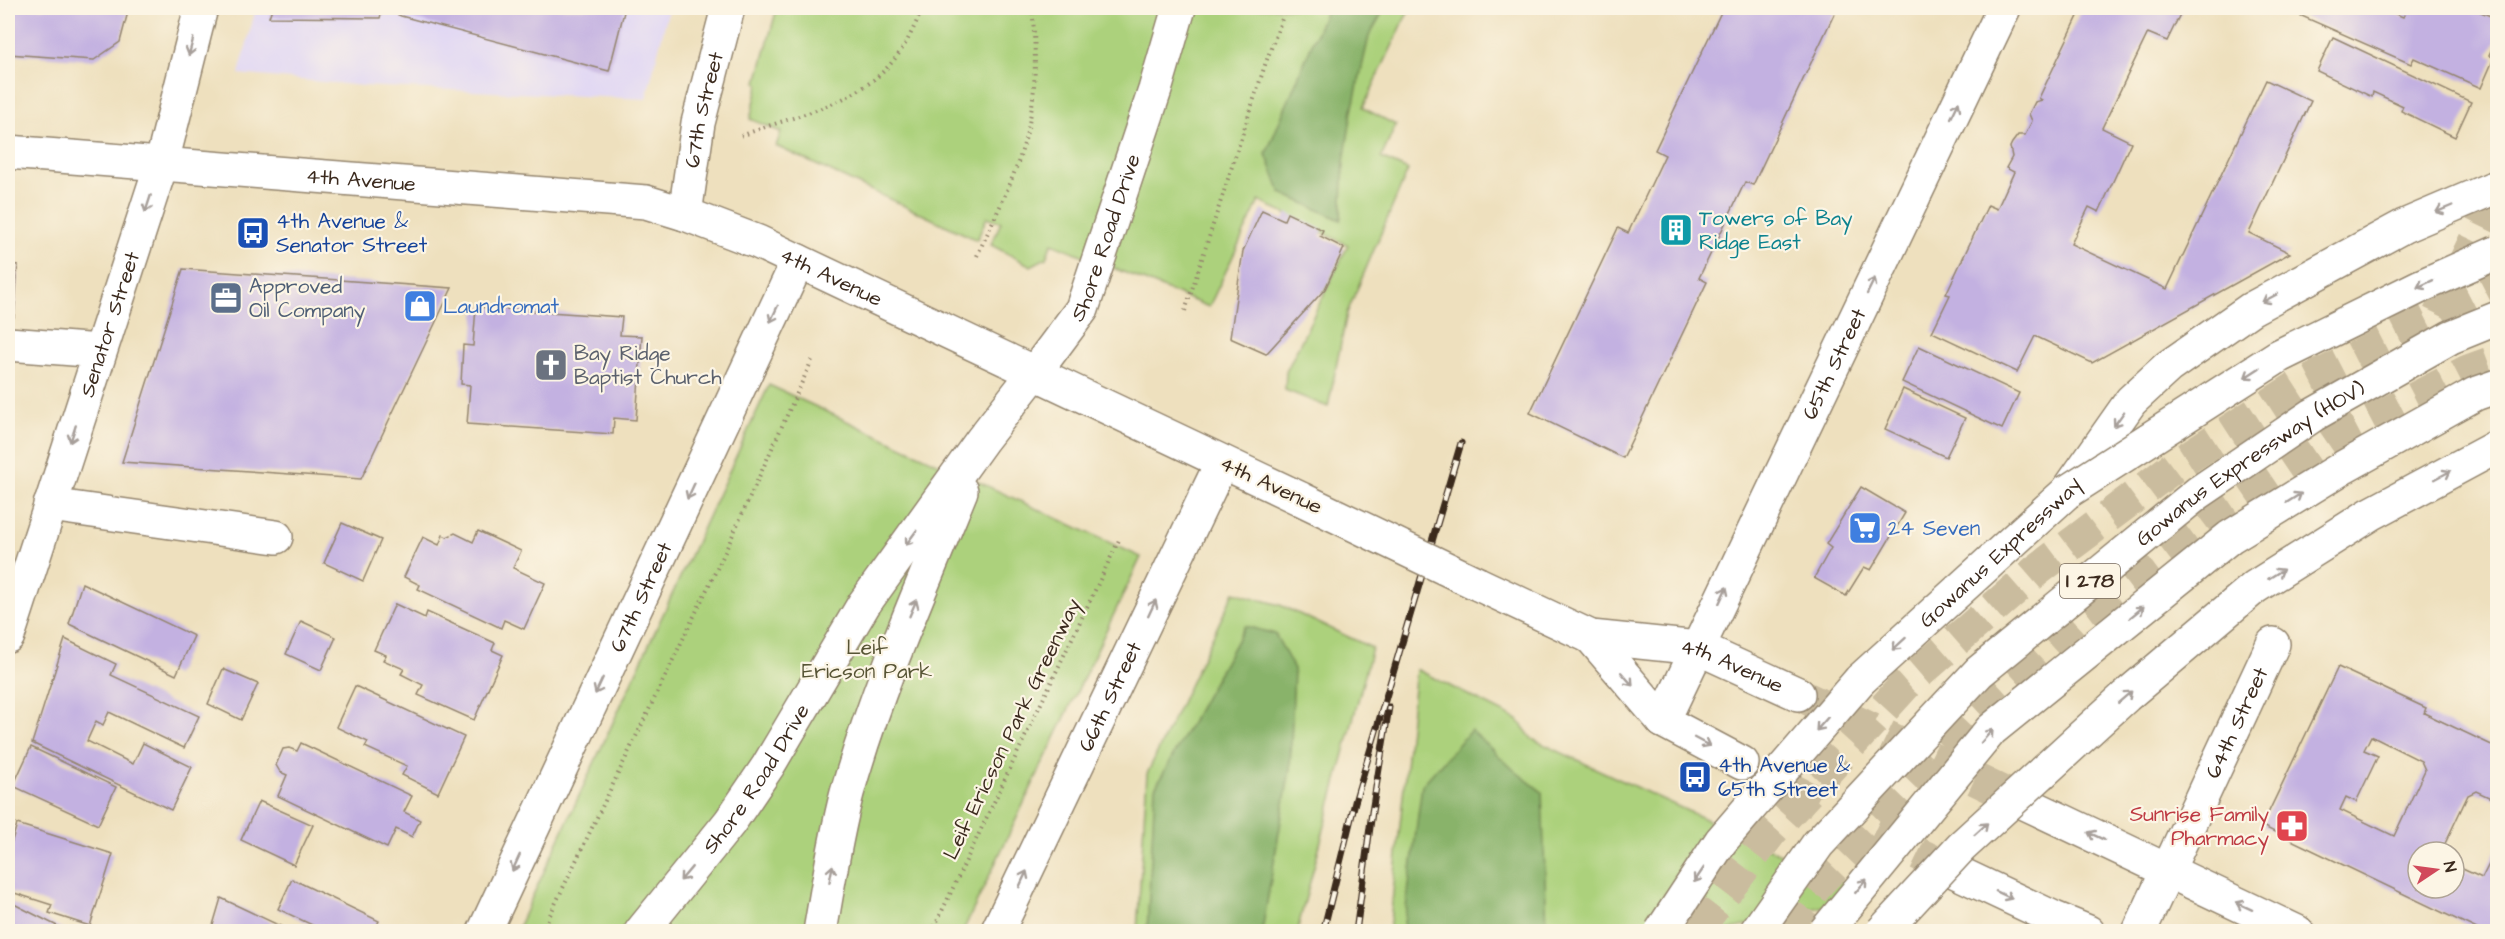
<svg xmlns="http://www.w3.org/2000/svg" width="2505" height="939" viewBox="0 0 2505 939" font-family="'Architects Daughter',sans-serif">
	<rect width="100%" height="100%" fill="#fcf5e5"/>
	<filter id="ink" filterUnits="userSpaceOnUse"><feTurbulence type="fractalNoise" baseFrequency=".0167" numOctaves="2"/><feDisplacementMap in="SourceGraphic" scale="12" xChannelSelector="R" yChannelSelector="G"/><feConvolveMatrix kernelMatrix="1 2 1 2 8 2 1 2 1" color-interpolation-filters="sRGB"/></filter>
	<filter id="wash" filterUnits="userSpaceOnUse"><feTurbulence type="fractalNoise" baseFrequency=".008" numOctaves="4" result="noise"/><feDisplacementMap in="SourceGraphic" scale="24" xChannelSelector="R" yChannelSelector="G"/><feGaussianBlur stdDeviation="1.35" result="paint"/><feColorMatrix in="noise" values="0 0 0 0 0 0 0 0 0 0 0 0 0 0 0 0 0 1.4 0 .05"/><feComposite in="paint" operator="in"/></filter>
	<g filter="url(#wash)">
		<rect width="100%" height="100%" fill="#eee0be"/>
		<!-- built -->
		<path fill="#dfd5f5" d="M256,8H669L646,99L364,86L239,74Z"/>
		<!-- green -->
		<g fill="#acd17b" stroke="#747e4c" stroke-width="1.5">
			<path d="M777,8H1410L1363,108L1396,125L1381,158L1408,170L1347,313L1328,407L1285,390L1286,372L1348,245L1259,201L1209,307L1052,243L1046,258L1031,266L991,245L1001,222L987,217L977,240L776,146L781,132L750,119L759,84L757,82Z"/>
			<path d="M769,385L1141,557L963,931L516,932Z"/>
			<path d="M1234,592L1280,605L1372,648L1297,931L1137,932L1147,774Z"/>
			<path d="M1416,669L1518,720L1532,739L1869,895L1724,931L1389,932Z"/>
		</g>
		<!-- forest -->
		<g fill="#89b36b" stroke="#626e44" stroke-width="1.5">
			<path d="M1327,8H1385L1369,36L1352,111L1344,162L1341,220L1281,193L1266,154Z"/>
			<path d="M1245,626L1275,634L1294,669L1290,769L1262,931H1147L1155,788Z"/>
			<path d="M1471,730L1515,771L1542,792L1547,931H1403L1422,785Z"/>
		</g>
		<g id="blocks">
			<!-- building -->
			<g fill="#c3b1e1" fill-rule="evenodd">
				<path d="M8,8H129L120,42L94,60L8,54Z"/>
				<path d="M272,8H625L609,71L401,16L383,8L380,18L269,17Z"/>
				<path d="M1723,8H1837L1753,185L1745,182L1699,278L1707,282L1623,458L1530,413L1618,228L1628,233L1665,155L1655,150Z"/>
				<path d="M2082,8H2183L2167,41L2148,33L2102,128L2131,142L2099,212L2089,207L2071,244L2167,289L2266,80L2311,101L2249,233L2290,253L2092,363L2035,336L2017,372L1932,332L1950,295L1946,294L1988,205L1997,209L2014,172L2006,168L2012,157L2010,147L2012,143L2018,135H2025L2032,121L2029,114L2035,102L2042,100L2039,98Z"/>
				<path d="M2300,8H2382L2403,17L2408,8H2471L2498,19V36L2489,55L2494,58L2481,88L2414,58L2411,64L2297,14Z"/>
				<path d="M2333,37L2471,102L2455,137L2401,111L2403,106L2373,92L2372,97L2317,71Z"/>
				<path d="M1262,210L1284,220L1287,213L1323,230L1320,236L1344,248L1325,289L1266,354L1230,338L1243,251Z"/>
				<path d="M8,264L18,265L14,317H8Z"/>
				<path d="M183,269L452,288L361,479L122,462Z"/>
				<path d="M476,307L622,317L620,335L642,336L636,420L614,418L613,434L467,424L470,385L461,384L463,345L473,346Z"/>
				<path d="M1919,346L2019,393L2002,429L1902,382Z"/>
				<path d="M1903,389L1965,418L1946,457L1885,429Z"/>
				<path d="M1861,487L1905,513L1871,570L1864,567L1846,596L1814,578L1831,548L1826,544Z"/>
				<path d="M342,523L381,540L363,581L324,563Z"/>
				<path d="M478,531L521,551L513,568L545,583L524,629L504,620L501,628L418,589L420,585L404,577L423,537L439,545L443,535L447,537L455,533L473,542Z"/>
				<path d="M82,583L194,636L176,675L69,624Z"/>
				<path d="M395,604L425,618L427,612L495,643L492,650L503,655L474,720L418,695L423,685L401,674L404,669L383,660L386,655L374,650Z"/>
				<path d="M301,621L336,637L321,670L286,654Z"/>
				<path d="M65,639L116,664L111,675L199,716L184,748L109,712L103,725L96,721L87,741L133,764L143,743L192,767L171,810L32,743Z"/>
				<path d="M2338,667L2426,708L2424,713L2498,748V797L2494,796L2493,799L2476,791L2468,795L2441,852H2418V888H2454V865L2482,878L2498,846V932H2483L2262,826ZM2371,736L2421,761L2425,770L2394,836L2340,810L2346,797L2356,802L2378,756L2364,750Z"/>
				<path d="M223,669L258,684L241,720L208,704Z"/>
				<path d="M355,686L464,737L438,793L402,775L407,766L365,747L368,742L336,727Z"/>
				<path d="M301,743L412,796L404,812L420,820L412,837L396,829L387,848L278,796L287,775L280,772L276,765L283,749L289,748L297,751Z"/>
				<path d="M31,747L116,787L98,825L13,786Z"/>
				<path d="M259,801L313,825L294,865L241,840Z"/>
				<path d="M17,824L113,854L90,926L49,913L52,905L8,891V854Z"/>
				<path d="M292,879L379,921L375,929L380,932H327L278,909Z"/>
				<path d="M221,898L293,932H211Z"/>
				<path d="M8,901L69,932H8Z"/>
			</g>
		</g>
	</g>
	<g filter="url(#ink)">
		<use href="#blocks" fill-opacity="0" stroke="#94856e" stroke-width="1.5"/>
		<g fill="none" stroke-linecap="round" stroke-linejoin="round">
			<!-- minor-tunnel -->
			<path stroke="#cabc9e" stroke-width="33" stroke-dasharray="33 16" stroke-linecap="butt" d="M2439,315L2498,193"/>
			<!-- major-tunnel -->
			<g stroke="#cabc9e" stroke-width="33" stroke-dasharray="33 16" stroke-linecap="butt">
				<path d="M1798,694L2025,803"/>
				<path d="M1787,787L1869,830L1952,870"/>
				<path d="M1695,932L1771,832L1906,684L2036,571L2179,463L2297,387L2498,285"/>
				<path d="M1784,932L1818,883L1869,830L1978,717L2084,619L2216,520L2329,443L2468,371L2498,360"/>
			</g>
			<defs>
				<g id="minor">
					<path id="s1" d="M685,214L698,123L728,8"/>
					<path d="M8,344L100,351"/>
					<path d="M50,505L276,537"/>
					<path id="s2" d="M8,636L162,162L201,8"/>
					<path id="s3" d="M1663,721L2004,8"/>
					<path id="s4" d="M484,932L798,261"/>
					<path id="s5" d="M641,932L730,822L768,766L864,604L982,440L1035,372"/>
					<path d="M820,932C828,886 835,838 847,793C876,690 920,591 961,491"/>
					<path id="s6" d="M997,932L1222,462"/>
					<path id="s7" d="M2139,932L2273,644"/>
				</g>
				<g id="major">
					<path id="s8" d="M8,152L646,202L685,214L758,242L1301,499"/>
					<path id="s9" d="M1035,372L1082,309L1155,90L1179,8"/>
					<path id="s10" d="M1478,584L1591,637L1698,648L1798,694"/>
					<path d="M1591,637L1663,721L1742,763"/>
					<path d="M2025,803L2297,932"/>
					<path d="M1952,870L2054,918L2088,932"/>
				</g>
				<g id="highway">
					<path id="s11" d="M1860,680L2067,492L2131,401L2168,367L2251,309L2404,226L2498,186"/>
				</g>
			</defs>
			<!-- minor casing -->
			<use href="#minor" stroke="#94856e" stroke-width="36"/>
			<!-- major casing -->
			<use href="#major" stroke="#94856e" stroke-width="36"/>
			<!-- highway casing -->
			<use href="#highway" stroke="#94856e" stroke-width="36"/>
			<!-- path -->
			<g stroke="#94856e" stroke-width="4" stroke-dasharray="1.5 4.5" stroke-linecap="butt">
				<path d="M741,136C803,111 870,105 907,41C913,30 918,18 923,8"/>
				<path d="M977,256C995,216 1017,175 1027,132C1037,92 1036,48 1032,8"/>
				<path d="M1185,311L1266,62L1286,8"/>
				<path d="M545,932L548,919L725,552L812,360"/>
				<path d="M932,932L1119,540"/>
			</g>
			<!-- minor -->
			<use href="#minor" stroke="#fff" stroke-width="33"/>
			<!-- major -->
			<use href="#major" stroke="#fff" stroke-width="33"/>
			<!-- highway -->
			<use href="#highway" stroke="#fff" stroke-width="33"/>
			<defs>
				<g id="rail">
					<path d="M1323,932L1355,802L1461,443"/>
					<path d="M1356,932L1372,812L1389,707"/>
				</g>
			</defs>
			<!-- rail casing -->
			<use href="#rail" stroke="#3b2a1e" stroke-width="7"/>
			<!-- rail -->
			<use href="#rail" stroke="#fcf5e5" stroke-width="4.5" stroke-dasharray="14" stroke-linecap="butt"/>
			<defs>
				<path id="major-bridge" d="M1301,499L1478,584"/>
				<g id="highway-bridge">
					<path d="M2067,492L2279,356L2421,286L2498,252"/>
					<path d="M1661,932L1721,841L1860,680"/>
					<path id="s12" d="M1756,932L1818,844L1979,672L2198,493L2313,415L2451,337L2498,318"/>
					<path d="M1825,932L1991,730L2230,537L2344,467L2475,394L2498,386"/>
					<path d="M1882,932L1961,847L2126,696L2255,587L2371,514L2498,446"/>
				</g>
			</defs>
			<!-- major-bridge casing -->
			<use href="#major-bridge" stroke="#94856e" stroke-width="36" stroke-linecap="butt"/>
			<!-- highway-bridge casing -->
			<use href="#highway-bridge" stroke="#94856e" stroke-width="36" stroke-linecap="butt"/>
			<!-- major-bridge -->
			<use href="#major-bridge" stroke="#fff" stroke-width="33"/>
			<!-- highway-bridge -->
			<use href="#highway-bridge" stroke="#fff" stroke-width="33"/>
		</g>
		<!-- one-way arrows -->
		<defs><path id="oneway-shaft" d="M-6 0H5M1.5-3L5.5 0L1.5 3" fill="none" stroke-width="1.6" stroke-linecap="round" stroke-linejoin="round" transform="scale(1.5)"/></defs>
		<g stroke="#a79f9a">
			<use href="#oneway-shaft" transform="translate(191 47) rotate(105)"/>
			<use href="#oneway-shaft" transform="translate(1955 110) rotate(-64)"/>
			<use href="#oneway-shaft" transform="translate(148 204) rotate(108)"/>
			<use href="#oneway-shaft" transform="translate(2444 209) rotate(157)"/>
			<use href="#oneway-shaft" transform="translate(2425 284) rotate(155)"/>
			<use href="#oneway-shaft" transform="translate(1871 286) rotate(-64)"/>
			<use href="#oneway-shaft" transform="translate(2270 298) rotate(152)"/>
			<use href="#oneway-shaft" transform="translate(774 314) rotate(115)"/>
			<use href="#oneway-shaft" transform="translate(2252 373) rotate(147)"/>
			<use href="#oneway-shaft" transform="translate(2119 419) rotate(125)"/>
			<use href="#oneway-shaft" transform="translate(73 434) rotate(108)"/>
			<use href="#oneway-shaft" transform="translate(2443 475) rotate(-28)"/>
			<use href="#oneway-shaft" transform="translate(691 491) rotate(115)"/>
			<use href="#oneway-shaft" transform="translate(2294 498) rotate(-32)"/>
			<use href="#oneway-shaft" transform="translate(911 538) rotate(126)"/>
			<use href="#oneway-shaft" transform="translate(2276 574) rotate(-32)"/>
			<use href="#oneway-shaft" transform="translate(1723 595) rotate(-65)"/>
			<use href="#oneway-shaft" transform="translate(913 608) rotate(-67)"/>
			<use href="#oneway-shaft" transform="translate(1152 608) rotate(-65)"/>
			<use href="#oneway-shaft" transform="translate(2137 612) rotate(-39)"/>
			<use href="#oneway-shaft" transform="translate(1899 644) rotate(138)"/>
			<use href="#oneway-shaft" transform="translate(1627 679) rotate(49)"/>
			<use href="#oneway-shaft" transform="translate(599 686) rotate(115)"/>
			<use href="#oneway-shaft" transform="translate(2125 697) rotate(-41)"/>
			<use href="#oneway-shaft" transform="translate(1822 724) rotate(131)"/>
			<use href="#oneway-shaft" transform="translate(1987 736) rotate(-48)"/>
			<use href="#oneway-shaft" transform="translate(1702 742) rotate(28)"/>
			<use href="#oneway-shaft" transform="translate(1981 829) rotate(-42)"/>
			<use href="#oneway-shaft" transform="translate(2096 836) rotate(-155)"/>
			<use href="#oneway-shaft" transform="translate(516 863) rotate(115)"/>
			<use href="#oneway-shaft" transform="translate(686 874) rotate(130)"/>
			<use href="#oneway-shaft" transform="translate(831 874) rotate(-79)"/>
			<use href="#oneway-shaft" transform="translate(1699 875) rotate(124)"/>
			<use href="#oneway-shaft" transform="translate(1023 879) rotate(-65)"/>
			<use href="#oneway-shaft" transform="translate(1861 886) rotate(-50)"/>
			<use href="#oneway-shaft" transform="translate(2004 895) rotate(25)"/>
			<use href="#oneway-shaft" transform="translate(2244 906) rotate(-155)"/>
		</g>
	</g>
	<!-- icons -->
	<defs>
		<symbol id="building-square" viewBox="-11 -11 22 22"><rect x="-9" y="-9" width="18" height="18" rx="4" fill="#0f9aa8" stroke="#fcf5e5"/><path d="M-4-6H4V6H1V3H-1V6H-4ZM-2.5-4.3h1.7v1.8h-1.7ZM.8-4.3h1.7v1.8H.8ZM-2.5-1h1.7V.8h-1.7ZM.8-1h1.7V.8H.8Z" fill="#fff"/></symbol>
		<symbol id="bus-square" viewBox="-11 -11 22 22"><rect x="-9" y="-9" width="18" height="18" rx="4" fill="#1a4fb4" stroke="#fcf5e5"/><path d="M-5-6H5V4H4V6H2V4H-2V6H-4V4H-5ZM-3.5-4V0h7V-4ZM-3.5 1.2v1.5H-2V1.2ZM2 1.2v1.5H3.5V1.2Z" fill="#fff"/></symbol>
		<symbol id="office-square" viewBox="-11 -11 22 22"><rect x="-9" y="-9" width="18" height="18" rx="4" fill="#5c6f8a" stroke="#fcf5e5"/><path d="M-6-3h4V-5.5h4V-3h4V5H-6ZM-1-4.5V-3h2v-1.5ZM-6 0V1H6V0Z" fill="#fff"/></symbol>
		<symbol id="shop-square" viewBox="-11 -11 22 22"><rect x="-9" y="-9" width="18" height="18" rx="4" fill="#3f7fe0" stroke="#fcf5e5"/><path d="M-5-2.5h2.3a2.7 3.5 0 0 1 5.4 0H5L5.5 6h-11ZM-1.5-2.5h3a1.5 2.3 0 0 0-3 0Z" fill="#fff"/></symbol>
		<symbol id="church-square" viewBox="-11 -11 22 22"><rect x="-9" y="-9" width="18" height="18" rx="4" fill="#6b7280" stroke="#fcf5e5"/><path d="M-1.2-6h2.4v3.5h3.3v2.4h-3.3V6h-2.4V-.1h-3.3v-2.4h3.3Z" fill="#fff"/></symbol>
		<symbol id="supermarket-square" viewBox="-11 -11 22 22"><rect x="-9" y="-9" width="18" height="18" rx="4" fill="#3f7fe0" stroke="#fcf5e5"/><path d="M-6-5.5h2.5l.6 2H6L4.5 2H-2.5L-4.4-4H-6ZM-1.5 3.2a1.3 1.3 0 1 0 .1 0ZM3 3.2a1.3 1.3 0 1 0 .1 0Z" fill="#fff"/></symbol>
		<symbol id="pharmacy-square" viewBox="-11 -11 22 22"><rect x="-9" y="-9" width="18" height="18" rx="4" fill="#e0444e" stroke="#fcf5e5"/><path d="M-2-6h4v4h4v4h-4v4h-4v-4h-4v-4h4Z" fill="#fff"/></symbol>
	</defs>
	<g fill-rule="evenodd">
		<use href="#building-square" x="1657" y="211" width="38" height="38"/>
		<use href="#bus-square" x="234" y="214" width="38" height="38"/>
		<use href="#office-square" x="207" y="279" width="38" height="38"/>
		<use href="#shop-square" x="401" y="287" width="38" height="38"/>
		<use href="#church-square" x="532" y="346" width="38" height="38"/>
		<use href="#supermarket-square" x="1846" y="509" width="38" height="38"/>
		<use href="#bus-square" x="1676" y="758" width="38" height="38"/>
		<use href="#pharmacy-square" x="2273" y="807" width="38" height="38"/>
	</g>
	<g text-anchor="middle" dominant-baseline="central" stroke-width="4.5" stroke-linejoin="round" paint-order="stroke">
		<!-- shield labels -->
		<rect fill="#fcf5e5" stroke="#75675a" stroke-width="1.5" x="2060" y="564" width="60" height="34" rx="4.5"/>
		<g font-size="20" font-weight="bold" fill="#3b2a1e">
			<text x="2090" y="581">I 278</text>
		</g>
		<!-- street labels -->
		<g font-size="21" fill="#3b2a1e" stroke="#fcf5e5">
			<text stroke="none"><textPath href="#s1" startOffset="106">67th Street</textPath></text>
			<text stroke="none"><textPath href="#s8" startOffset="354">4th Avenue</textPath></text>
			<text stroke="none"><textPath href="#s9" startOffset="154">Shore Road Drive</textPath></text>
			<text stroke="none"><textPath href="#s8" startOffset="840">4th Avenue</textPath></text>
			<text stroke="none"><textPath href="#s2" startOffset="328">Senator Street</textPath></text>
			<text stroke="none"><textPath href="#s3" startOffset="396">65th Street</textPath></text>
			<text stroke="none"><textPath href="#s12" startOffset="686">Gowanus Expressway (HOV)</textPath></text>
			<text transform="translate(1271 485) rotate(25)">4th Avenue</text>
			<text stroke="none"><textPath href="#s11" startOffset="190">Gowanus Expressway</textPath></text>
			<text stroke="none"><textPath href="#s4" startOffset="370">67th Street</textPath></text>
			<text stroke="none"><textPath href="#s10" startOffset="270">4th Avenue</textPath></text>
			<text stroke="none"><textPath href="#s6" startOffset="261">66th Street</textPath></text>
			<text stroke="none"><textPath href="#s7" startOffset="231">64th Street</textPath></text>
			<text transform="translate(1012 729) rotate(-64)">Leif Ericson Park Greenway</text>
			<text stroke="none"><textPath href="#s5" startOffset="192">Shore Road Drive</textPath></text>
		</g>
		<!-- culture labels -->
		<g font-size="21" fill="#0d838f" stroke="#fcf5e5" text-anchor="start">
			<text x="1699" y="218">Towers of Bay<tspan x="1699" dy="24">Ridge East</tspan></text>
		</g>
		<!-- transit labels -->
		<g font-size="21" fill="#164399" stroke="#fcf5e5" text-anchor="start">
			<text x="276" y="221">4th Avenue &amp;<tspan x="276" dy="24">Senator Street</tspan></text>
			<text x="1718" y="765">4th Avenue &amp;<tspan x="1718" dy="24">65th Street</tspan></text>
		</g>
		<!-- service labels -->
		<g font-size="21" fill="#4e5e75" stroke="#fcf5e5" text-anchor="start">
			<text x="249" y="286">Approved<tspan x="249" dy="24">Oil Company</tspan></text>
		</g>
		<!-- shop labels -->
		<g font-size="21" fill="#366cbe" stroke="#fcf5e5" text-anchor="start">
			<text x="443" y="306">Laundromat</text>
			<text x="1888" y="528">24 Seven</text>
		</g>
		<!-- worship labels -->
		<g font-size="21" fill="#5b616d" stroke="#fcf5e5" text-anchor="start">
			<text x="574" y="353">Bay Ridge<tspan x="574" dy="24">Baptist Church</tspan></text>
		</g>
		<!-- park labels -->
		<g font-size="21" fill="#575435" stroke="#fcf5e5">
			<text x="867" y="647">Leif<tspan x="867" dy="24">Ericson Park</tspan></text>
		</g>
		<!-- health labels -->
		<g font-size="21" fill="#be3a42" stroke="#fcf5e5" text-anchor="end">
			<text x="2269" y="814">Sunrise Family<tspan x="2269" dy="24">Pharmacy</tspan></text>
		</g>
	</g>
	<!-- margin -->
	<rect width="2505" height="939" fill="none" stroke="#fcf5e5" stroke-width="30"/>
	<!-- north arrow -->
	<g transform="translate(2436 870) rotate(77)"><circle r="28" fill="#fcf5e5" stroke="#afa495" stroke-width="1.5"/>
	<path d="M0-4.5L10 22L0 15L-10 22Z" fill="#d1495b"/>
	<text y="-9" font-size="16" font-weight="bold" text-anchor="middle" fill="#3b2a1e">N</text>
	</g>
</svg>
